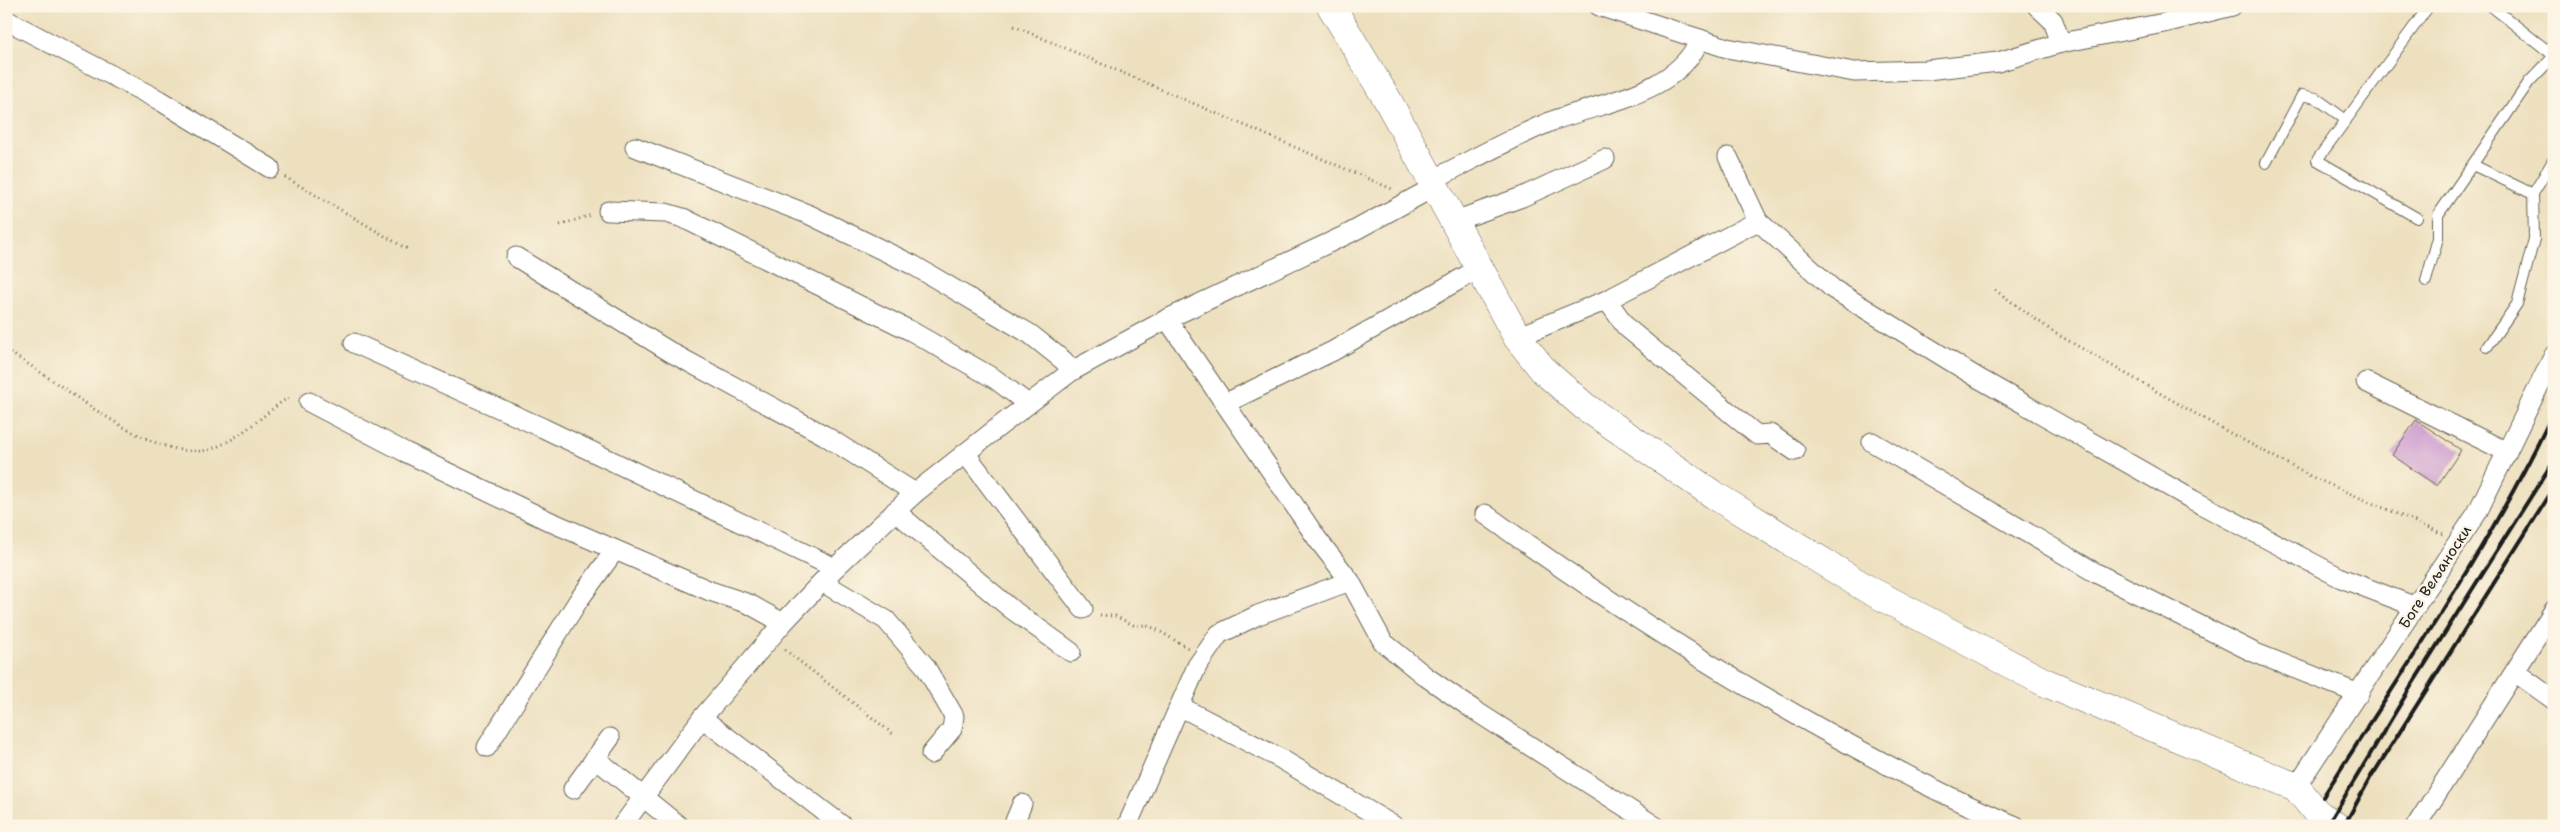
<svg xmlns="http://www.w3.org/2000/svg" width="2560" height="832" viewBox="0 0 2560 832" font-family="'Shantell Sans',sans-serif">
	<rect width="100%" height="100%" fill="#fcf5e5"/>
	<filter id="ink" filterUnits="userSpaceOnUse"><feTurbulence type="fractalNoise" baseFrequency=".02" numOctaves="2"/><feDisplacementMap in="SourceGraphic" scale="10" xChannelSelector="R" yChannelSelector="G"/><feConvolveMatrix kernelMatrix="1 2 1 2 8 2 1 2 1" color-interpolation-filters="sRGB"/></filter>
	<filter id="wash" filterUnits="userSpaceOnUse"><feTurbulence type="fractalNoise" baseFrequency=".0096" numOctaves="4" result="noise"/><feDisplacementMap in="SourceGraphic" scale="20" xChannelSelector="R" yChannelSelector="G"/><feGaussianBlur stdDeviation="1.12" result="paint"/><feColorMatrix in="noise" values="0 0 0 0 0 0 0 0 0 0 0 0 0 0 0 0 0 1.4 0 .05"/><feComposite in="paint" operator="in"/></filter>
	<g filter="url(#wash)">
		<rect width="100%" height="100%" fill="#ede0bf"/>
		<g id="blocks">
			<!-- building -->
			<path fill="#c68ecc" d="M2416,420L2461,450L2437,486L2392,455Z"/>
		</g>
	</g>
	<g filter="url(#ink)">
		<use href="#blocks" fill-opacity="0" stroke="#656155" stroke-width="1"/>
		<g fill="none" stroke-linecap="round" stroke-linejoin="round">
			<defs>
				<g id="service">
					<path d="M2491,6L2553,55"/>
					<path d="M2266,163L2302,95L2316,98L2346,120"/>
					<path d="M2473,165L2533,194L2534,239L2517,304L2487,347"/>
					<path d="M2533,194L2554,159"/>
					<path d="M2417,218L2317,160L2429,6"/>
					<path d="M2426,281L2438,238V215L2529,82L2554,56"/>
				</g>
				<g id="minor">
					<path d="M1599,6L1727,48L1854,72L1927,70L1998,62L2061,43L2164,23L2232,6"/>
					<path d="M2037,6L2053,21L2061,43"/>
					<path d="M6,20L159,100L270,168"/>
					<path d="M635,147L810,215L913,265L1030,334L1064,361L1072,371"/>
					<path d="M1728,157L1758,221L1833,289L1978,378L2193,500L2341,578L2416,607"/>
					<path d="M1432,180C1472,160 1511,138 1552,121C1602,102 1677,94 1700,39"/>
					<path d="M608,211L666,213L683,218L911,331L995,379L1028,404"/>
					<path d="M1455,221L1522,197L1605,159"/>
					<path d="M516,257L672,353L824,435L915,493"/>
					<path d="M1607,300L1626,327L1757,435L1770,434L1795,451"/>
					<path d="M1167,319L1318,540L1350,581L1383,642L1425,676L1474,710L1655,826"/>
					<path d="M1517,337L1607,300L1758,221"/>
					<path d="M354,343L543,428L835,568"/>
					<path d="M2366,382L2507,452"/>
					<path d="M309,402L405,452L551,522L710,591L749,604L783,623"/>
					<path d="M1226,403L1333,351L1480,268"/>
					<path d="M1872,442L2096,573L2253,652L2359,694"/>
					<path d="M965,453L1083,609"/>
					<path d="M895,511L1010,608L1071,652"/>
					<path d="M1485,514C1593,592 1706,665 1823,730C1885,764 1949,799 2016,826"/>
					<path d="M822,582L886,620L925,666L954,716L952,729L931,754"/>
					<path d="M2515,672L2554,700"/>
					<path d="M1181,707L1281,759L1394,826"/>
					<path d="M702,718L843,826"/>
					<path d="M487,747L578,601L615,550"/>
					<path d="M595,758L679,826"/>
					<path d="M2296,787L2477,513L2554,355"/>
					<path d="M573,789L610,738"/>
					<path d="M622,826L702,718L783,623L835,568L915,493L1001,425L1072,371L1167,319L1350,233L1436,186"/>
					<path d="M1013,826L1022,804"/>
					<path d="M1127,826L1197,666L1219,634L1258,615L1350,581"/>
					<path d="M2416,826L2554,610"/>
				</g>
				<path id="secondary" d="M1331,6L1387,99L1517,337L1544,371L1584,406L1714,495L1869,590L2044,682L2296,787L2317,813L2336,826"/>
			</defs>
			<!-- service casing -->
			<use href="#service" stroke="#656155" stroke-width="12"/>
			<!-- minor casing -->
			<use href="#minor" stroke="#656155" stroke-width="21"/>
			<!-- secondary casing -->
			<use href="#secondary" stroke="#656155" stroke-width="29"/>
			<!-- path -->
			<g stroke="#656155" stroke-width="3" stroke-dasharray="1 4" stroke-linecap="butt">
				<path d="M1014,26L1392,189"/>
				<path d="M285,177L407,249"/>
				<path d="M560,225L591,215"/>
				<path d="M1995,290L2055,333L2217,426L2310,476L2443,534"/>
				<path d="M6,351C56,376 156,470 214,448C240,438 261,417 283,401L292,397"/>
				<path d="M1100,615L1115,616L1135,626L1144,625L1154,628L1188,648"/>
				<path d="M785,650L893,734"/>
			</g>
			<!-- service -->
			<use href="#service" stroke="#fff" stroke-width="10"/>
			<!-- minor -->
			<use href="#minor" stroke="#fff" stroke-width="19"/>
			<!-- secondary -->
			<use href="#secondary" stroke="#fff" stroke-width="28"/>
			<!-- rail -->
			<g stroke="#1c1c1c" stroke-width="4">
				<path d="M2372,776L2554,488"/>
				<path d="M2323,797C2403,670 2490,547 2554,411"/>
				<path d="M2327,826L2410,688L2554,460"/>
				<path d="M2344,826L2374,771"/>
			</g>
		</g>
	</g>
	<g text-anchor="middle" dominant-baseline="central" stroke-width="5" stroke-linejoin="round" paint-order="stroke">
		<!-- street labels -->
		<g font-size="15" fill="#1c1c1c" stroke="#fcf5e5">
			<text transform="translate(2435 577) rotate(-57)">Боге Вељаноски</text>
		</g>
	</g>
	<!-- margin -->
	<rect width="2560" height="832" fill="none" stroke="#fcf5e5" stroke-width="25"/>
</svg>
